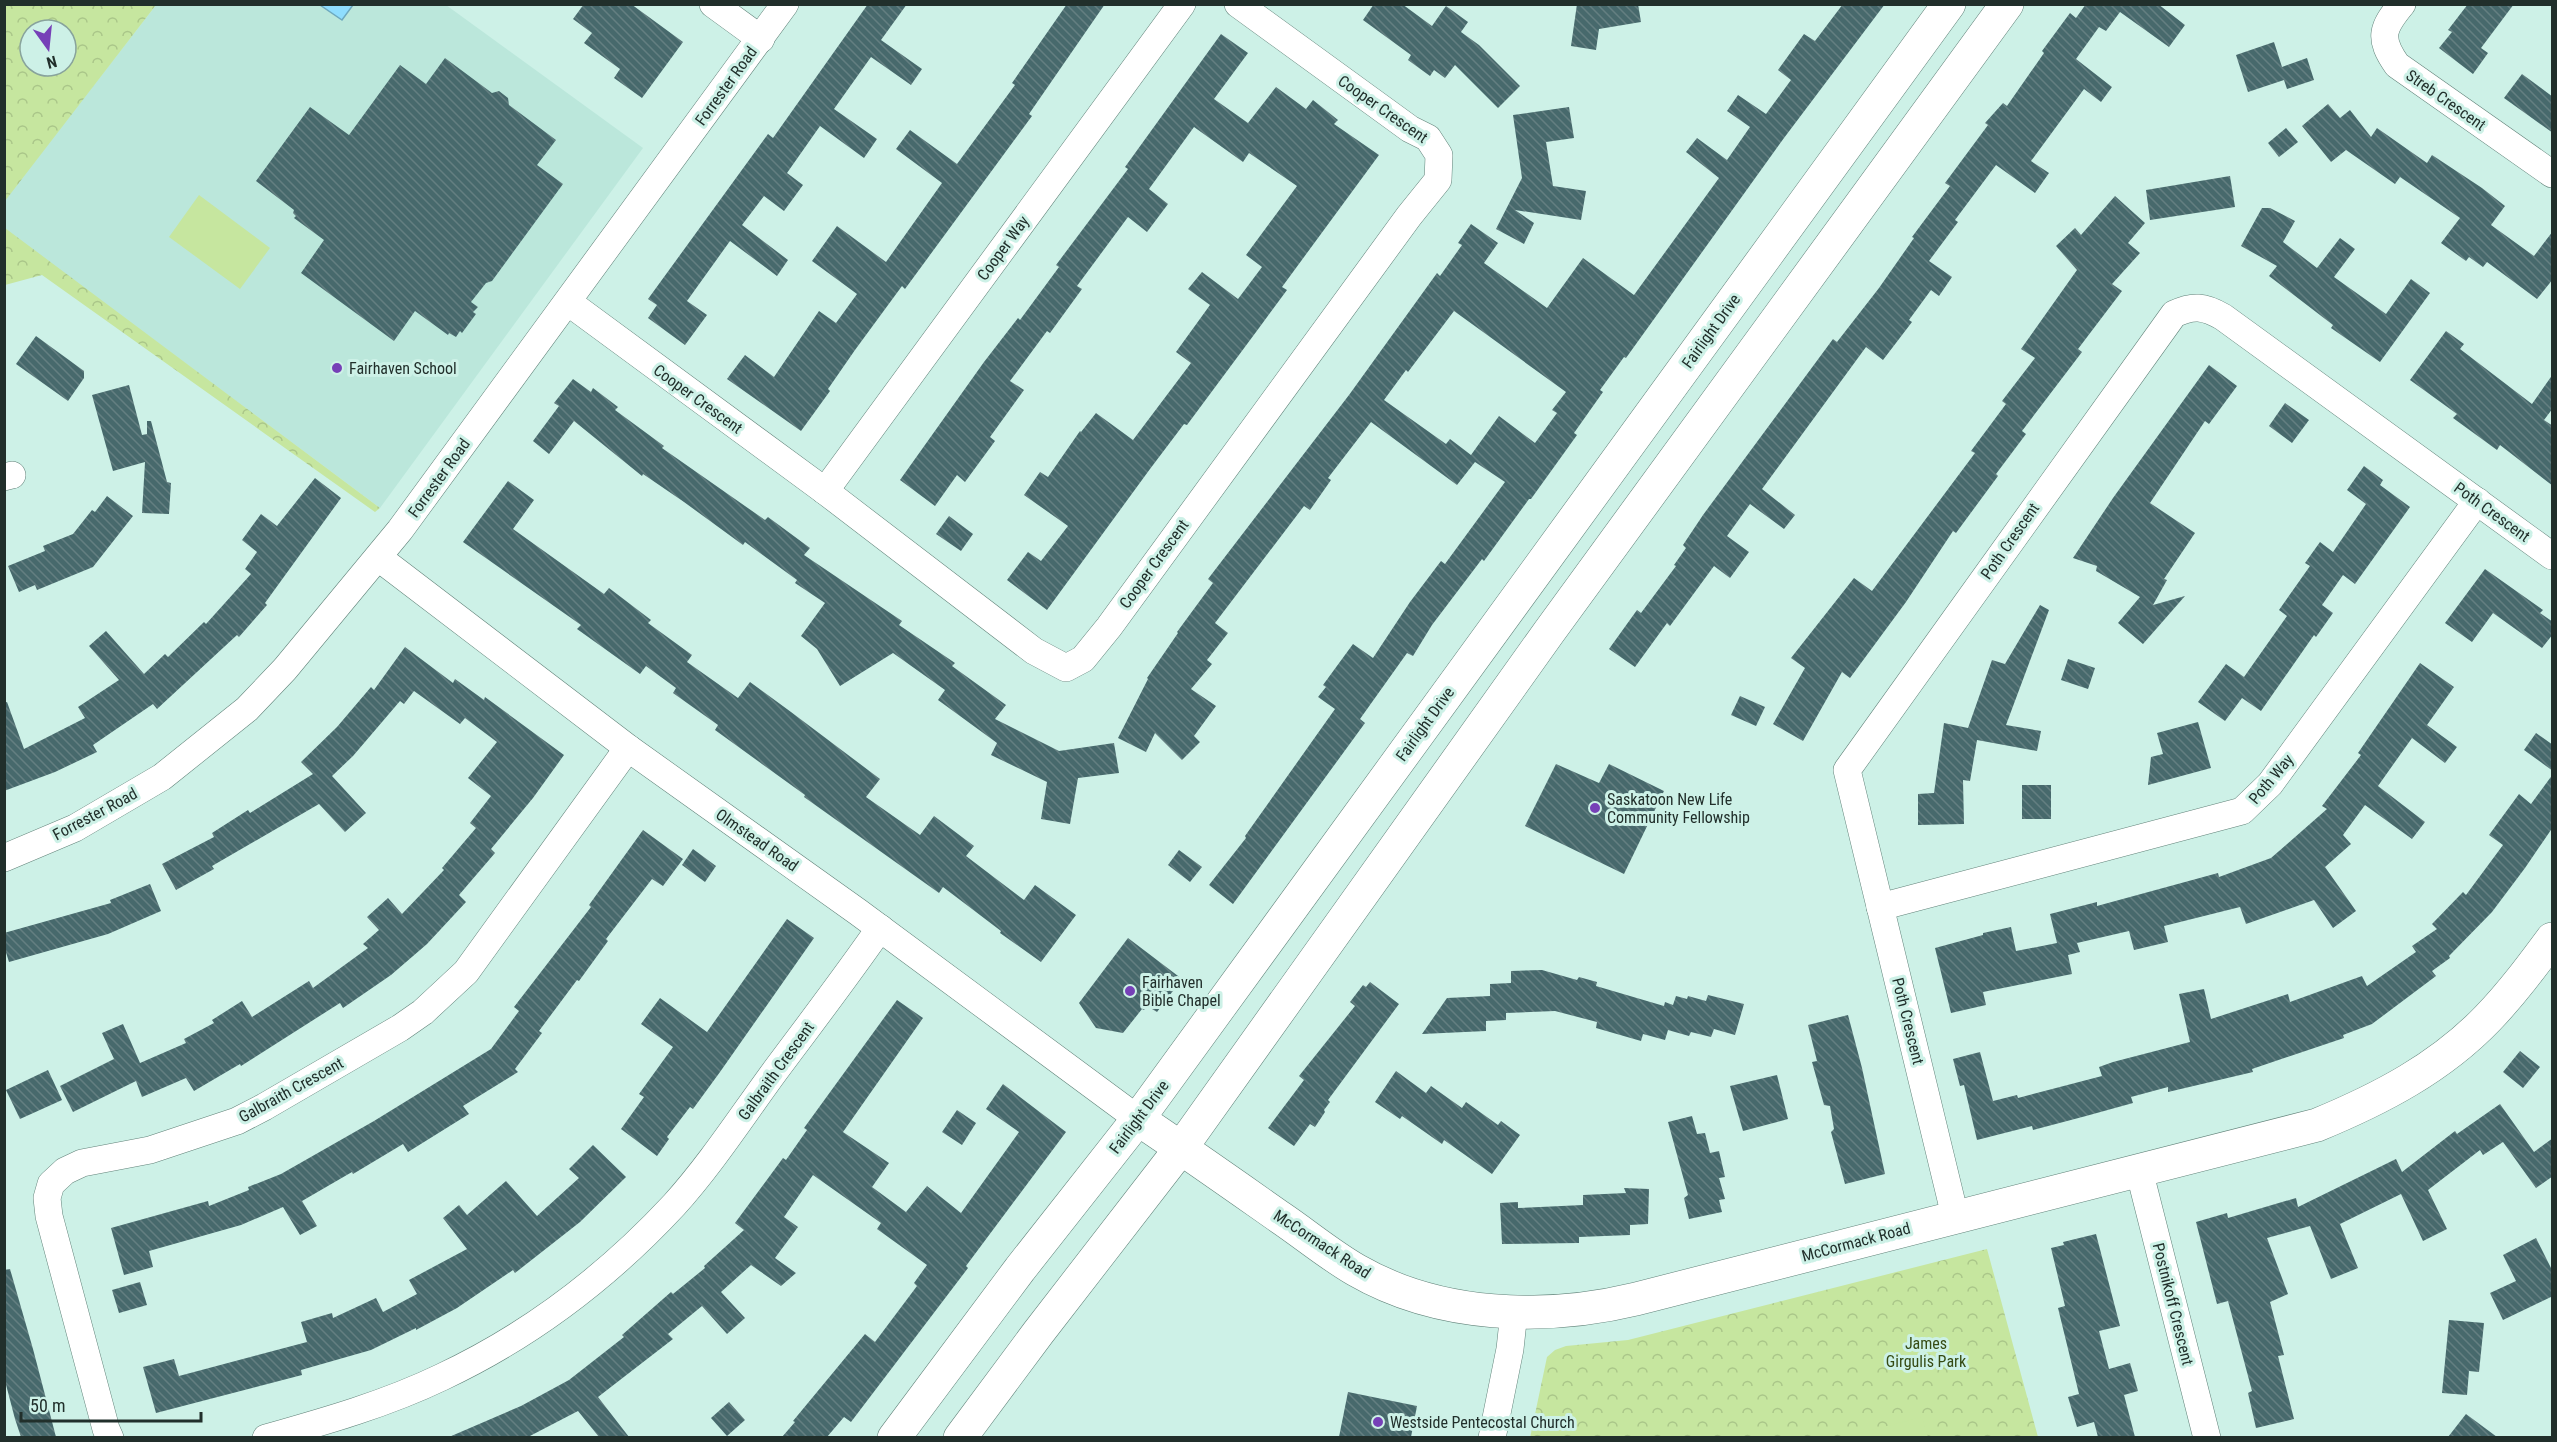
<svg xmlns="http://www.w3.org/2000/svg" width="2557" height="1442" viewBox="0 0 2557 1442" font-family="'Roboto Condensed',sans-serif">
	<defs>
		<pattern id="park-crowns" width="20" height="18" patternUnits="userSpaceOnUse" patternTransform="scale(1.5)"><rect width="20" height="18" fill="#c6e69f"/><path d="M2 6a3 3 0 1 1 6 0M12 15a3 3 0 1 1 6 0" fill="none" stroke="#aac689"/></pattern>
		<pattern id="building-back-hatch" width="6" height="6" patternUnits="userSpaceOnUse" patternTransform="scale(1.5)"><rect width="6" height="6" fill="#47696c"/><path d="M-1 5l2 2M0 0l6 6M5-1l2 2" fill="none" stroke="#647f81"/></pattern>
	</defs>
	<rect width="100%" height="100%" fill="#cdf1e7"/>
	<!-- built -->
	<path fill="#bbe7db" d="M156,5H446L643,148L380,508L5,229L4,201Z"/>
	<!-- park -->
	<g fill="url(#park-crowns)" fill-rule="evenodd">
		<path d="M5,4L156,5L5,201L4,5ZM30,30H66V66H30Z"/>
		<path d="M4,229L5,228L380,508L375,512L42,275L5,285Z"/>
		<path d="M1987,1249L2038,1437L1530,1438L1547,1357L1555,1350L1566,1346L1628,1340Z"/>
	</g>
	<!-- pitch -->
	<g fill="#c6e69f">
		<path d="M199,195L270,248L240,289L169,237Z"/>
		<path d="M1922,1417L1928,1437H1844Z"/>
	</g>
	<!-- water -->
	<path fill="#8fddfe" stroke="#6ea9bf" stroke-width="1.5" d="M320,5H353L342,20Z"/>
	<!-- building -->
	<g fill="url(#building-back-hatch)" fill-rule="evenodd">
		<path d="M584,4H631L683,42L642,98L614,78L620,69L584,43L592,33L573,19Z"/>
		<path d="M868,4H907L881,40L922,69L911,85L871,57L834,109L877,139L864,158L820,126L787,173L803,185L784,211L764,196L742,225L788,260L777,276L730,241L687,301L707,315L685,345L648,318L657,305L648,299L768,134L773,138Z"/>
		<path d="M1067,4H1105L1029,114L1032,116L905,289L902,286L855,350L828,389L830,391L801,431L727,379L745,355L774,377L819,311L836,323L857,294L812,261L837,226L886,262L942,183L896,149L910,130L957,164L1015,85L1012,83Z"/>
		<path d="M1374,4H1402L1432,26L1446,6L1468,22L1461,32L1479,45L1520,86L1498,108L1455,65L1445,78L1434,70L1430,76L1408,60L1411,55L1363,20Z"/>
		<path d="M1577,4H1638L1641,22L1599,29L1596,50L1571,46Z"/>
		<path d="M1843,4H1885L1784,138L1626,358L1624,357L1600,390L1603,392L1574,433L1577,435L1531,499H1529L1484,561L1482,559L1432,625L1413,656L1407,653L1360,719L1365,723L1233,904L1209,885L1246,838L1245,836L1335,709L1318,697L1326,687L1323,685L1353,644L1373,658L1410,602L1441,561L1445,564L1505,482L1475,462L1457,485L1371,422L1328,478L1331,480L1310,510L1304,506L1215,623L1228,633L1207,660L1212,664L1191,689L1216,706L1194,736L1200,742L1182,760L1155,733L1146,752L1118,738L1148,679L1147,678L1178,633L1177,632L1213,583L1208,579L1349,395L1437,273L1440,276L1462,245L1458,243L1471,224L1498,243L1484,263L1547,308L1583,258L1634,295L1719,178L1686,152L1697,138L1727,160L1750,127L1727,111L1738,95L1766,114L1791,80L1778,70L1804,34L1815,41ZM1454,311L1566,392L1552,410L1557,413L1535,443L1499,416L1471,455L1450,439L1446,444L1384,400L1406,370L1408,372Z"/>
		<path d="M2086,4H2158L2185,25L2169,47L2120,12L2106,31L2099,27L2076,59L2112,87L2101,102L2084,89L2031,161L2049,173L2035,193L1996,165L1955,220L1958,222L1929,261L1952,277L1939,296L1931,290L1909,320L1912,322L1883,360L1866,347L1762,489L1795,515L1784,529L1750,504L1727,536L1749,552L1730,578L1714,566L1670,626L1667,623L1635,667L1609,649L1637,610L1641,613L1676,566L1674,565L1686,548L1683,545L1703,515L1833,339L1837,342L1879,288L1914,238L1912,237L1950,186L1945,183L1988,125L1985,123L2003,103L2007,106L2044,53L2042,51L2070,13L2076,18Z"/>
		<path d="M2468,4H2514L2481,48L2488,53L2473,74L2439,48L2452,32L2448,30Z"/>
		<path d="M1221,34L1248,53L1214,99L1248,123L1276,87L1306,109L1313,100L1338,120L1334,124L1379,155L1282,287L1287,290L1259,328L1187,425L1184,424L1150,469L1047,610L1007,580L1028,552L1041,561L1068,526L1024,495L1040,472L1048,477L1080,431L1081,432L1096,413L1133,440L1191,363L1176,352L1210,305L1188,289L1202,272L1238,299L1262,267L1246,255L1297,186L1249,153L1243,162L1194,127L1149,189L1168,204L1147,232L1128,217L1077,286L1082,289L1050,333L1047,331L1010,381L1024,390L990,437L995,441L965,482L957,475L935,506L900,480L984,362L1018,318L1020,320L1059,267L1056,265L1128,169L1125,167Z"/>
		<path d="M2274,42L2282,67L2307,58L2314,80L2287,89L2284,80L2248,92L2236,55Z"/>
		<path d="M445,58L492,93L499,91L508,98L509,105L556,140L537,165L563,184L492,281L486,283L471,302L478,307L473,312L476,314L462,333L460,331L456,337L449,333L448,335L415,311L394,341L301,273L324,240L294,218L296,216L293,213L294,210L256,181L310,107L349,135L400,65L426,84Z"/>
		<path d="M2522,74L2553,97V133L2504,98Z"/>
		<path d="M2328,104L2340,118L2350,110L2371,137L2377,128L2427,163L2432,155L2482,188L2505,206L2491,225L2534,256L2553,231V279L2537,299L2487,262L2483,267L2469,257L2466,261L2441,243L2460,218L2400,177L2395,184L2346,150L2331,162L2302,126Z"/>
		<path d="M1569,107L1574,138L1546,142L1553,186L1586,191L1581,220L1515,210L1534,223L1524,244L1496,229L1522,178L1513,115Z"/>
		<path d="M2286,128L2298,142L2279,157L2268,143Z"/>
		<path d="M2230,176L2235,207L2150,220L2146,190Z"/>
		<path d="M2115,196L2145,223L2128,243L2140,253L2112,284L2122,291L2078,349L2082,352L2022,431L2026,434L1996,474L1998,476L1956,533L1953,531L1906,602L1850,678L1842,672L1803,741L1773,724L1805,668L1791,658L1854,578L1872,591L1975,453L1971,451L2006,404L2002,401L2035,358L2021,349L2077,270L2056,246L2075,228L2081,235Z"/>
		<path d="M2262,208H2270L2295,221L2283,242L2317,268L2340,238L2355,249L2334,277L2386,314L2411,279L2430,293L2380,362L2331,328L2333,325L2269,276L2277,266L2241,246Z"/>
		<path d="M2446,331L2464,344L2460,349L2532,404L2553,374V408L2544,420L2553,426V486L2500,445L2497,450L2453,418L2457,414L2410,380Z"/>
		<path d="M36,336L84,371V378L68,401L16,364Z"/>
		<path d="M2209,365L2237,386L2209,424L2205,421L2150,503L2195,533L2164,579L2167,580L2153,605L2185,596L2143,644L2118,623L2140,597L2096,571L2097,566L2073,558L2113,498Z"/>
		<path d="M573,379L591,392L593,388L618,407L615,410L664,446L662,448L765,520L768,517L810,548L804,555L902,621L899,625L955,663L952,666L1006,705L995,719L1059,751L1114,743L1119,773L1078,778L1070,824L1041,819L1047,782L991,755L997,743L938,700L945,690L893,653L840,686L817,649L801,636L825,603L795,583L797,580L745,542L743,545L684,502L643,474L642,476L574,421L549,454L533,441L559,406L554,403Z"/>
		<path d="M129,385L142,435L147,434V421H151L167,482L171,483L169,514L142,513L145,462L113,471L92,395Z"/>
		<path d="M2285,403L2309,420L2292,443L2269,426Z"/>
		<path d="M2364,466L2383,480L2380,485L2410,507L2355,584L2343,575L2322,605L2333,613L2316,637L2314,635L2261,711L2242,698L2225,721L2198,702L2226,664L2244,677L2287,616L2279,610L2310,566L2305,563L2320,542L2333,552L2366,504L2347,490Z"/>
		<path d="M315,478L341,498L265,603L267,605L239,637L237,635L157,709L153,704L93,745L97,752L55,772L4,791V703L7,702L24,749L85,718L78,707L119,680L89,646L106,631L144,674L165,654L168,657L204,622L206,624L251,574L245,569L257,552L242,540L261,514L277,526Z"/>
		<path d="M508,481L534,500L513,529L604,594L609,588L651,620L648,623L692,655L687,662L738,698L750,682L791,712L880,779L866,797L920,835L934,816L974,846L966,856L1024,900L1035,885L1076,915L1041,962L1000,933L1001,931L943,887L939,893L804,797L805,795L715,730L718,725L673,693L676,688L646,666L640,674L577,629L581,625L463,542Z"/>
		<path d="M107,496L133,516L93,567L37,590L35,585L19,592L8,566L45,551L43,546L73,534L92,510L95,512Z"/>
		<path d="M949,516L973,534L961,551L936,534Z"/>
		<path d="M2485,569L2543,610L2540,613L2553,622V634L2542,648L2493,613L2472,642L2445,623Z"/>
		<path d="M2040,605L2049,610L2006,725L2041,731L2037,751L1977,740L1970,781L1963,780L1964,824L1918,825V794L1934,793L1944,723L1968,728L1992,660L2005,664Z"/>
		<path d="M405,647L453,683L455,679L484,700L485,697L564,755L533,798L491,849L495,853L459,895L466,902L427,944L391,975L343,1008L340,1003L241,1066L240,1064L194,1091L186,1078L142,1097L136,1081L73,1112L60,1086L114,1059L102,1033L123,1024L140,1063L186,1043L184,1039L214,1023L212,1020L242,1001L252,1017L309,981L313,988L368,948L363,944L379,930L367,917L388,898L402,914L444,870L442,868L476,828L470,823L491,796L468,778L497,742L465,718L460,724L414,691L404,704L400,701L353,756L332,776L366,813L345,832L319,804L212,866L214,869L176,890L162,864L214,837L212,833L248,810L250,813L313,774L301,762L337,727L371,687L374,690Z"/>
		<path d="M2068,659L2095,668L2088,689L2061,680Z"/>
		<path d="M2420,663L2454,687L2427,725L2457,747L2445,763L2412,738L2378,786L2425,822L2412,839L2365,805L2343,835L2351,844L2325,867L2356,911L2333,928L2314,900L2246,924L2240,907L2164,926L2168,942L2134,950L2129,931L2077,943L2080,952L2068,955L2072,974L1983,992L1986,1005L1951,1013L1935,948L1983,935V933L2011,927L2016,951L2057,943L2050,914L2097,902V906L2218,873L2219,877L2271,858L2327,809L2322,806L2361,755L2358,753Z"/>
		<path d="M1740,696L1765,707L1756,726L1731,715Z"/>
		<path d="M2198,722L2211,768L2148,785L2151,757L2163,754L2157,733Z"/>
		<path d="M2536,733L2553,745V771L2524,750Z"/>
		<path d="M1556,764L1599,783L1609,764L1664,791L1624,874L1525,826Z"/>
		<path d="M2553,774V827L2525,868L2492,912L2449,956L2450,958L2432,971L2436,976L2372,1024L2343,1035L2344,1038L2252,1069L2253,1072L2168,1092V1087L2131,1097L2133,1103L2086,1116L2033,1130L2032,1126L1977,1140L1964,1085L1960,1086L1953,1059L1980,1052L1993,1101L2017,1095L2018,1098L2102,1076L2099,1067L2113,1062L2190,1042L2179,994L2204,989L2211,1019L2288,994L2290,1002L2362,976L2367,986L2416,952L2412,946L2437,929L2432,924L2463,892L2466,895L2503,845L2489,835L2519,794L2531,804Z"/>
		<rect x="2022" y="785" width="29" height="34"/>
		<path d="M643,830L683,859L663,886L652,879L606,939L608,941L579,981L577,980L539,1031L542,1033L515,1069L518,1072L463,1106L469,1114L408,1152L403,1144L353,1174L352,1172L302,1201L317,1226L300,1235L283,1207L241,1225L149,1251L153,1267L124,1275L111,1228L208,1201L209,1206L249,1190L248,1187L281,1174L374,1121L491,1049L519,1011L514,1007L591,907L589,905Z"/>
		<path d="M693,849L716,866L705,882L682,865Z"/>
		<path d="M1179,850L1202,867L1190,882L1168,865Z"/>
		<path d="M150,884L161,911L108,934L9,962L4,946V933L111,903L110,900Z"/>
		<path d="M787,919L814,938L720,1072L693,1109L690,1107L667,1137L669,1139L657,1156L621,1129L644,1097L639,1094L673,1047L641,1024L660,998L707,1032Z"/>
		<path d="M1128,938L1182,979L1157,1012L1147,1006L1144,1010L1142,1009L1123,1033L1096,1028L1079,1003Z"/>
		<path d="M1542,970L1577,980L1579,977L1597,982L1596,986L1664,1006L1665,1002L1673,1005L1676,996L1687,999L1688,996L1706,1001L1708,995L1744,1004L1735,1035L1714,1029L1711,1037L1691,1032L1689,1036L1668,1030L1665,1040L1643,1034L1641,1041L1596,1028L1597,1022L1555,1011L1506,1013V1020L1486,1021V1031L1422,1034L1447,998L1490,996V984L1511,983V971Z"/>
		<path d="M1370,982L1399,1004L1328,1100L1330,1102L1324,1110L1325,1112L1315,1127L1310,1124L1294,1146L1268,1128L1304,1080L1299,1076L1355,1006L1350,1002L1363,985L1366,987Z"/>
		<path d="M897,1000L923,1018L843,1132L889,1163L872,1187L906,1212L927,1186L961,1213L1019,1132L986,1109L1003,1084L1066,1132L966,1266L968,1268L851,1422L844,1417L827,1437H782L795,1422L793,1421L865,1334L875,1342L917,1286L914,1283L927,1265L877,1229L881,1223L813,1175L784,1217L798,1227L775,1258L796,1273L781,1286L751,1265L721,1292L745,1318L727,1334L702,1306L668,1334L673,1339L598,1397L629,1437H599L578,1411L528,1437H449L521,1406L569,1380L624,1337L622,1335L671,1292L673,1294L705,1268L704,1266L744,1230L735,1223L783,1158L786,1160L807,1130L804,1128Z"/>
		<path d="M1848,1015L1862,1068L1885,1174L1845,1184L1831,1132L1834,1129L1830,1106L1824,1105L1812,1062L1817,1061L1808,1025Z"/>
		<path d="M2520,1051L2540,1067L2523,1088L2503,1072Z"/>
		<path d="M48,1070L62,1100L20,1119L6,1090Z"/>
		<path d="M1396,1071L1426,1093L1431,1086L1462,1108L1466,1102L1498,1125L1501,1121L1520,1135L1492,1174L1444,1140L1442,1144L1402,1116L1400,1119L1375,1102Z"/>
		<path d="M1777,1075L1788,1119L1743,1131L1730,1086Z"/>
		<path d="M2500,1104L2534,1152L2553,1138V1176L2536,1188L2503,1142L2483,1155L2480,1150L2428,1190L2447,1229L2423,1241L2401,1194L2340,1224L2358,1268L2331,1279L2310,1226L2267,1238L2288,1294L2270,1302L2284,1355L2278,1356L2294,1419L2256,1428L2248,1393L2252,1391L2228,1301L2217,1304L2196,1222L2227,1213L2228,1218L2296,1198L2298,1207L2396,1159L2402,1172L2455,1131L2457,1134Z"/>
		<path d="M957,1110L976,1123L962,1145L942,1132Z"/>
		<path d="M1692,1116L1697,1134L1705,1133L1710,1153L1719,1151L1725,1177L1719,1178L1725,1199L1719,1200L1722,1212L1689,1219L1684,1198L1688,1195L1668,1122Z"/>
		<path d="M593,1145L626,1177L580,1222L515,1273L513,1270L457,1308L416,1330V1328L371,1350L301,1370L302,1375L156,1413L143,1367L174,1359L179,1376L307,1342L301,1322L332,1313L333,1318L376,1298L383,1312L417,1294L409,1280L467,1249L443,1218L459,1205L467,1215L506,1181L537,1216L579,1178L569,1169Z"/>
		<path d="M1624,1188L1649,1189L1648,1224L1630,1225V1235L1579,1237V1243L1502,1244L1500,1203L1518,1202V1208L1583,1205V1195L1626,1193Z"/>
		<path d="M2096,1234L2120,1326L2099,1331L2109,1369L2130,1363L2138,1391L2124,1395L2135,1437H2098L2094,1422L2077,1427L2068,1397L2079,1394L2058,1308L2065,1306L2051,1248L2064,1245L2063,1242Z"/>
		<path d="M2536,1238L2553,1272V1296L2503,1320L2490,1293L2516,1281L2503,1255Z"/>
		<path d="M10,1269L33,1349L56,1437H21L15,1419L4,1377V1270Z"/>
		<path d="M140,1282L147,1305L119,1313L112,1290Z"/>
		<path d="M2449,1320L2484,1323L2479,1372L2469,1371L2467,1395L2442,1393Z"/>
		<path d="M1348,1392L1417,1406L1411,1437H1339Z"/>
		<path d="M729,1402L745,1420L727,1436L711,1418Z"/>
		<path d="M2466,1414L2497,1437H2448Z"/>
	</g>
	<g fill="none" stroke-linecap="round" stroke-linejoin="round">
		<defs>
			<g id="minor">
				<path d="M713,4L761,39"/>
				<path d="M2402,4C2382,28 2378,38 2397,65L2552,174"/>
				<path d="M568,302L825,491L1034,651L1066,668L1083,659L1109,627L1409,216L1438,180L1439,155L1428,138L1410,129L1238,4"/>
				<path d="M4,477L12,475"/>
				<path d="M825,491L1182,4"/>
				<path d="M379,558L628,748L858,912L1138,1119"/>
				<path d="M4,858L75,828L162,777L247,709L285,669L400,530L785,4"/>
				<path d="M1880,907L2242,811L2270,784L2477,501"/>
				<path d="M2139,1170L2207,1438"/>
				<path d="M1955,1216L1847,770L2174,314C2193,305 2204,306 2223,317L2552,556"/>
				<path d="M110,1438L106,1429L49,1216L47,1198L51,1184L65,1171L82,1163L150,1150L237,1121L264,1107L400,1028L423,1012L466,972L628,748"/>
				<path d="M266,1438C326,1421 386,1404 442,1377C529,1336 608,1276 674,1205C711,1164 742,1116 775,1071C810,1024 846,977 880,928"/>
				<path d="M1492,1438L1510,1349L1514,1312"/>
			</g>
			<path id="tertiary" d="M1138,1119C1186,1151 1234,1185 1281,1218C1306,1235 1330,1255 1356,1270C1439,1318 1545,1321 1636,1299L2317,1125C2380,1099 2440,1068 2488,1018C2512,993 2532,966 2552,939"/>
			<g id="secondary">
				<path d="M894,1438L1020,1269L1138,1119L1949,4"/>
				<path d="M960,1438L1038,1333L1181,1148L1549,632L2007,4"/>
			</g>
		</defs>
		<!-- minor casing -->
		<use href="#minor" stroke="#618279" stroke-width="28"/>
		<!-- tertiary casing -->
		<use href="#tertiary" stroke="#618279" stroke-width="34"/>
		<!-- secondary casing -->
		<use href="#secondary" stroke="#618279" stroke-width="34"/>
		<!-- minor -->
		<use href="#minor" stroke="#fff" stroke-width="27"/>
		<!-- tertiary -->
		<use href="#tertiary" stroke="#fff" stroke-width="33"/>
		<!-- secondary -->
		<use href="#secondary" stroke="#fff" stroke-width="33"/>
	</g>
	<!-- markers -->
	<g fill="#7640b7" stroke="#cdf1e7" stroke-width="2">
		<circle cx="337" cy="368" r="6"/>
		<circle cx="1595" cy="808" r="6"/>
		<circle cx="1130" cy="991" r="6"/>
		<circle cx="1378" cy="1422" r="6"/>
	</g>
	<g text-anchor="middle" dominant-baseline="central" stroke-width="6" stroke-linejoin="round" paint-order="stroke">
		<!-- street labels -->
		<g font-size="16" fill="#212f2b" stroke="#cdf1e7">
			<text transform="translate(726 86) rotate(-54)">Forrester Road</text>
			<text transform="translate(2446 100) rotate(35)">Streb Crescent</text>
			<text transform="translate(1383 109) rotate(35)">Cooper Crescent</text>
			<text transform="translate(1003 248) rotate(-54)">Cooper Way</text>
			<text transform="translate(1711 331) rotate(-54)">Fairlight Drive</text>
			<text transform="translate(698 399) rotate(36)">Cooper Crescent</text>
			<text transform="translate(439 478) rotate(-54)">Forrester Road</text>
			<text transform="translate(2492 512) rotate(36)">Poth Crescent</text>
			<text transform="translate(2010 541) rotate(-55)">Poth Crescent</text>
			<text transform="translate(1154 564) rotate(-54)">Cooper Crescent</text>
			<text transform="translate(1425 724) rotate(-54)">Fairlight Drive</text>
			<text transform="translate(2271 779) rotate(-50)">Poth Way</text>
			<text transform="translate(95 814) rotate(-28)">Forrester Road</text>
			<text transform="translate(757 840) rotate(35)">Olmstead Road</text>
			<text transform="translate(1908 1021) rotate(76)">Poth Crescent</text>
			<text transform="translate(776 1071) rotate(-54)">Galbraith Crescent</text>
			<text transform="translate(291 1090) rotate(-29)">Galbraith Crescent</text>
			<text transform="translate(1139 1117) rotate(-53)">Fairlight Drive</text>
			<text transform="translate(1856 1242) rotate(-15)">McCormack Road</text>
			<text transform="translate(1322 1244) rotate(33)">McCormack Road</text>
			<text transform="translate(2173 1304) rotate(76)">Postnikoff Crescent</text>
		</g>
		<!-- poi labels -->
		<g font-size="16" fill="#212f2b" stroke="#cdf1e7" text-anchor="start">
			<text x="349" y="368">Fairhaven School</text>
			<text x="1607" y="799">Saskatoon New Life<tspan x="1607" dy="18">Community Fellowship</tspan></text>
			<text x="1142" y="982">Fairhaven<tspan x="1142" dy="18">Bible Chapel</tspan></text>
			<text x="1390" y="1422">Westside Pentecostal Church</text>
		</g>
		<!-- park labels -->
		<g font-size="16" fill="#354a12" stroke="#cdf1e7">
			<text x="1926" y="1343">James<tspan x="1926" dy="18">Girgulis Park</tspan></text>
		</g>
	</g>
	<!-- border -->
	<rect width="2557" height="1442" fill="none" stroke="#212f2b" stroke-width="12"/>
	<!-- north arrow -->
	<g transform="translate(48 48) rotate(165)"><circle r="28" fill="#cdf1e7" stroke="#88a39c" stroke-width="1.5"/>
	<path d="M0-4.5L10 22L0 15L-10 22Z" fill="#7640b7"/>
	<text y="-9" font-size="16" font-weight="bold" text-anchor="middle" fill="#212f2b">N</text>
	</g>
	<!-- scale -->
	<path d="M21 1412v9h180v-9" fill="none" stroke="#212f2b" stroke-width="3"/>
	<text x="30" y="1412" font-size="18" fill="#212f2b" stroke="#cdf1e7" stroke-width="4.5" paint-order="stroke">50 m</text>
</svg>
